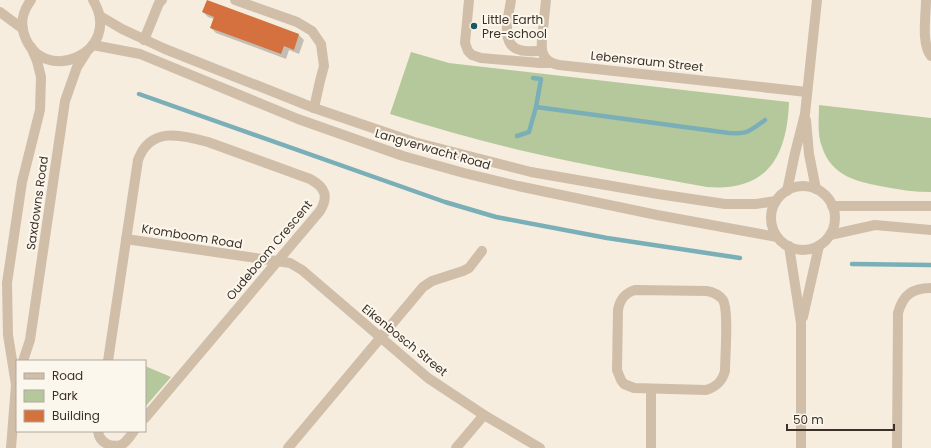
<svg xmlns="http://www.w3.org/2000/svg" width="931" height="448" viewBox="0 0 931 448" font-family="Poppins,sans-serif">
	<rect width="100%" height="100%" fill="#f6eddf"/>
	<!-- green -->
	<g fill="#b5c89c">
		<path d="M411,52L449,63L789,102C787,157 767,192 707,187C647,176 587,166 528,152C481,141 435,128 390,114Z"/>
		<path d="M819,105L931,118V192C915,192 901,190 885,187C858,182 832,177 822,147C817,134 819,118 819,105Z"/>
		<path d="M145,366L171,377L145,407Z"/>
	</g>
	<!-- shadow -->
	<path fill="#0003" d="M207,2L299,35L304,40L299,54L289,50L286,59L216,33L211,28L214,19L208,17L203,12Z"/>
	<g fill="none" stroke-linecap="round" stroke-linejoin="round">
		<!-- stream -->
		<g stroke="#7aafb7" stroke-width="4.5">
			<path d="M533,78L541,79L536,107"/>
			<path d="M139,94L445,202L496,217L607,238L740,258"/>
			<path d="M517,136L529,132L536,107L729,133C748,134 750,131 765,120"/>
			<path d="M852,264L931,265"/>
		</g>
	</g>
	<!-- building -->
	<path fill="#d4713e" d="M207,0L299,34L294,50L284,46L281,54L210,28L214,17L202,12Z"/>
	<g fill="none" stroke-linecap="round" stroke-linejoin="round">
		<!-- minor -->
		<g stroke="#d0bea9" stroke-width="10">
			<path d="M31,0C23,11 20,21 24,34C41,88 125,53 93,0"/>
			<path d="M235,0L297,22L312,31L321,44L324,66L320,81L314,108"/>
			<path d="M469,0L465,43L468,51L472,55L481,58L540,63H551"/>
			<path d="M511,0C509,15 499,45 520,50C526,52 535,51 542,51"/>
			<path d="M546,0C545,10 544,19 543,29C541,45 538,61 559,65L807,92"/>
			<path d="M926,0C926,16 921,44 931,56"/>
			<path d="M0,12L23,29"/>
			<path d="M100,16L122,29L165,49L314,108L414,142L531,172L658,194L725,204H756L776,201"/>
			<path d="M144,40L159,3L162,0"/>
			<path d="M93,45L140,54L298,119L403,156L464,173L518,186L657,215L777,237"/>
			<path d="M806,120L809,154L816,189"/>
			<circle cx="803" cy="218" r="32"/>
			<path d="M787,191L795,153L805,114L817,0"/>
			<path d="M832,206H931"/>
			<path d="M830,235L875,225L931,230"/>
			<path d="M126,239L290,263L302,270L428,378L484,415L540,448"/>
			<path d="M789,246L801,323V448"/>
			<path d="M635,290L707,291C713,292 719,295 723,300C729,310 725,357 725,371C722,382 716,387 706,390L634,388L624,384L621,380L617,370L618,310C620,299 625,293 635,290Z"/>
			<path d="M803,317L819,246"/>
			<path d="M23,361L30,340L65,101L77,67L86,53"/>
			<path d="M108,361L138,160C150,127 180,134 208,142L310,179C325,187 329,196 320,211L145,418"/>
			<path d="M98,431C99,442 110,448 121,445C127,442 130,436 134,431"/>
			<path d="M11,448L16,385L8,335L7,283L22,182L40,110L41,77L37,61L31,47"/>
			<path d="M288,448L423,287L432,281L463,271L469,268L482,251"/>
			<path d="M456,448L484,415"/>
			<path d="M651,448V389"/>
			<path d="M897,448L898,313C903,295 912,288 931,288"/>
		</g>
	</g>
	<!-- markers -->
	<circle fill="#195864" stroke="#fcf7ed" stroke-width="1.5" cx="474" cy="26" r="4"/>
	<g text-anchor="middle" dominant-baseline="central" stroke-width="4" stroke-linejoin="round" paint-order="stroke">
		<!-- poi labels -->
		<g font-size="12" fill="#3c3129" stroke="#fcf7ed" text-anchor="start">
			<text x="482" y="19">Little Earth<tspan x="482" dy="14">Pre-school</tspan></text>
		</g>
		<!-- street labels -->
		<g font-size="12" fill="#3c3129" stroke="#fcf7ed">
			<text transform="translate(647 61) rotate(6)">Lebensraum Street</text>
			<text transform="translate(433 149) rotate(16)">Langverwacht Road</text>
			<text transform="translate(37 203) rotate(-82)">Saxdowns Road</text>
			<text transform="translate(192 236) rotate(9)">Kromboom Road</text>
			<text transform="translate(269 250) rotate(-50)">Oudeboom Crescent</text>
			<text transform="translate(405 340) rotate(39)">Eikenbosch Street</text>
		</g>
	</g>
	<!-- legend -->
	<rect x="16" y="360" width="130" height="72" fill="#fcf7ed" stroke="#afa89f"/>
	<rect x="24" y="373" width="20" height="6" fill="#d0bea9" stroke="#afa89f"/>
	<text x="52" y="380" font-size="12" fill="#3c3129">Road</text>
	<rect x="24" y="390" width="20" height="12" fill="#b5c89c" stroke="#afa89f"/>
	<text x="52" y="400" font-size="12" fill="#3c3129">Park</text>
	<rect x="24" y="410" width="20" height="12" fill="#d4713e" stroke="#afa89f"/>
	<text x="52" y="420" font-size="12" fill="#3c3129">Building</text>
	<!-- scale -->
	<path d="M787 424v6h107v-6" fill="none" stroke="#3c3129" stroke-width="2"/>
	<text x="793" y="424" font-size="12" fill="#3c3129" stroke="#fcf7ed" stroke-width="3" paint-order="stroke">50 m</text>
</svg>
